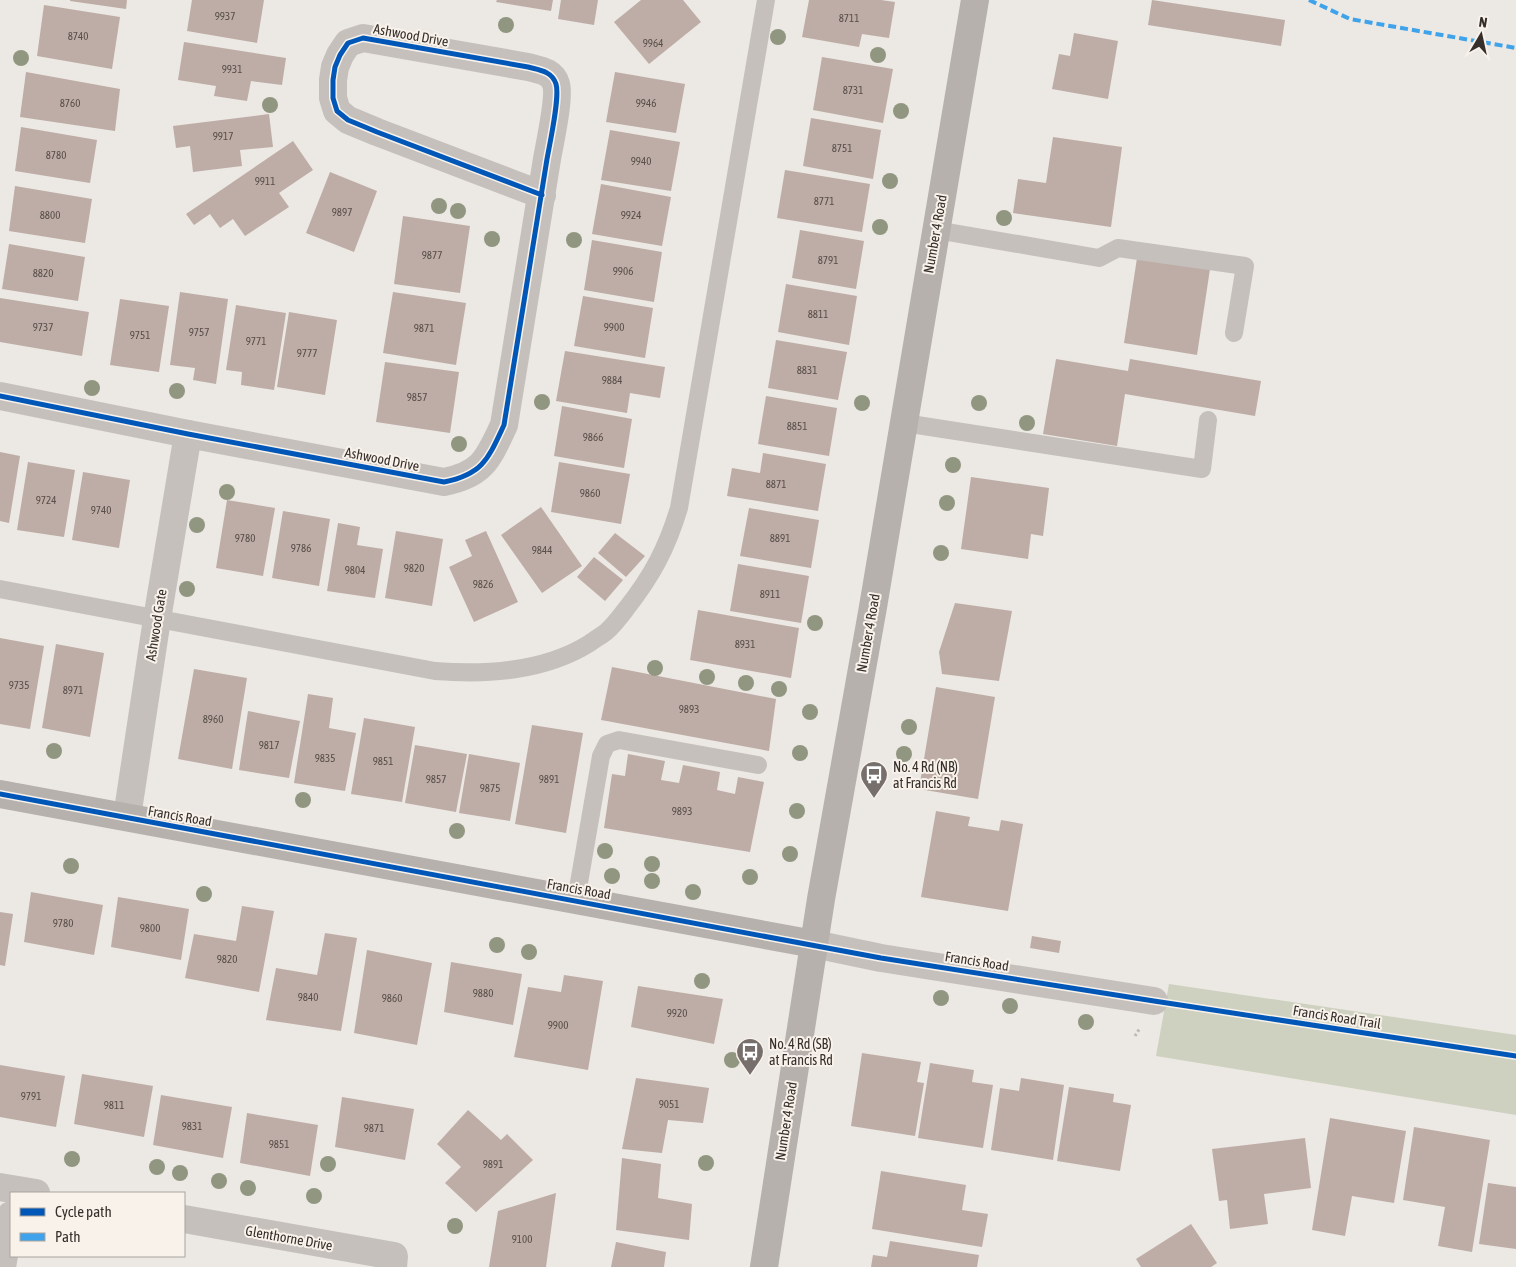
<svg xmlns="http://www.w3.org/2000/svg" width="1516" height="1267" viewBox="0 0 1516 1267" font-family="'Asap Condensed',sans-serif">
	<rect width="100%" height="100%" fill="#ece8e3"/>
	<!-- green -->
	<path fill="#ced1bf" d="M1169,984L1516,1035V1115L1156,1056Z"/>
	<!-- building -->
	<g fill="#beada6">
		<path d="M70,0H127L126,9L70,1Z"/>
		<path d="M192,0H264L257,43L187,31Z"/>
		<path d="M497,0H553L551,11L496,2Z"/>
		<path d="M561,0H598L594,25L558,19Z"/>
		<path d="M641,0H683L701,22L649,64L614,22Z"/>
		<path d="M809,0H881L895,2L889,38L862,34L859,47L802,37Z"/>
		<path d="M1152,0L1285,20L1281,46L1148,25Z"/>
		<path d="M44,5L120,17L112,69L37,56Z"/>
		<path d="M1074,33L1118,41L1108,99L1052,89L1059,54L1070,56Z"/>
		<path d="M184,42L286,58L282,85L251,81L247,101L214,96L216,86L178,80Z"/>
		<path d="M822,57L893,69L883,123L813,110Z"/>
		<path d="M26,72L120,89L115,131L20,117Z"/>
		<path d="M615,72L685,84L676,133L606,122Z"/>
		<path d="M269,114L273,147L240,150L242,166L193,172L190,146L176,148L173,126Z"/>
		<path d="M811,118L881,130L873,179L803,166Z"/>
		<path d="M21,127L97,140L90,183L15,171Z"/>
		<path d="M610,130L680,142L671,191L601,180Z"/>
		<path d="M1053,137L1122,147L1111,227L1013,213L1018,179L1046,183Z"/>
		<path d="M293,141L313,170L279,193L289,207L245,236L233,219L220,228L210,214L194,225L186,214Z"/>
		<path d="M785,170L870,184L862,232L777,218Z"/>
		<path d="M330,172L377,191L354,252L306,233Z"/>
		<path d="M601,184L671,197L662,246L592,234Z"/>
		<path d="M15,186L92,199L85,243L9,231Z"/>
		<path d="M403,216L470,226L460,293L394,284Z"/>
		<path d="M800,230L864,241L856,289L792,278Z"/>
		<path d="M592,240L662,252L654,302L584,290Z"/>
		<path d="M9,244L85,257L78,301L2,289Z"/>
		<path d="M1137,258L1210,269L1197,355L1124,343Z"/>
		<path d="M786,284L857,296L849,345L778,332Z"/>
		<path d="M180,292L228,299L216,384L193,380L195,368L170,365Z"/>
		<path d="M393,292L466,303L456,365L383,353Z"/>
		<path d="M583,296L653,308L645,358L574,346Z"/>
		<path d="M0,298L89,312L82,356L0,342Z"/>
		<path d="M120,299L169,306L159,372L110,365Z"/>
		<path d="M236,305L286,313L274,390L241,385L242,372L226,370Z"/>
		<path d="M289,312L337,320L325,395L277,387Z"/>
		<path d="M776,340L847,352L838,400L768,388Z"/>
		<path d="M565,351L665,367L660,398L630,393L627,413L556,401Z"/>
		<path d="M1056,359L1128,371L1130,359L1261,381L1255,416L1125,394L1117,446L1043,434Z"/>
		<path d="M385,362L459,372L450,433L376,422Z"/>
		<path d="M766,396L837,408L829,456L758,444Z"/>
		<path d="M562,406L632,419L624,468L554,456Z"/>
		<path d="M0,452L20,456L9,523L0,521Z"/>
		<path d="M763,453L826,464L818,511L727,496L732,468L760,473Z"/>
		<path d="M28,462L75,470L64,537L17,530Z"/>
		<path d="M559,462L630,474L621,524L551,512Z"/>
		<path d="M83,472L130,480L119,548L72,540Z"/>
		<path d="M971,477L1049,488L1043,536L1031,534L1028,559L961,549Z"/>
		<path d="M227,500L275,508L263,576L216,568Z"/>
		<path d="M541,507L582,566L542,593L501,535Z"/>
		<path d="M749,508L819,520L811,568L740,556Z"/>
		<path d="M283,511L330,519L319,586L272,578Z"/>
		<path d="M338,523L360,527L357,545L383,549L375,598L327,591Z"/>
		<path d="M396,531L443,539L432,606L385,598Z"/>
		<path d="M486,531L518,602L474,622L449,567L472,556L465,540Z"/>
		<path d="M615,533L645,556L626,577L598,553Z"/>
		<path d="M594,557L623,580L605,601L577,577Z"/>
		<path d="M738,564L809,576L801,623L730,611Z"/>
		<path d="M955,603L1012,611L999,681L942,674L939,652Z"/>
		<path d="M698,610L799,628L791,678L690,660Z"/>
		<path d="M0,638L44,646L30,729L0,724Z"/>
		<path d="M56,644L104,653L90,737L42,728Z"/>
		<path d="M612,667L776,699L769,751L601,720Z"/>
		<path d="M194,669L247,678L232,769L178,759Z"/>
		<path d="M936,687L995,697L978,799L919,789Z"/>
		<path d="M308,694L333,698L329,728L356,733L345,791L294,783Z"/>
		<path d="M248,711L300,721L289,778L239,770Z"/>
		<path d="M364,718L415,727L402,802L351,794Z"/>
		<path d="M532,725L583,733L566,833L515,824Z"/>
		<path d="M415,745L467,754L456,812L405,803Z"/>
		<path d="M469,754L520,763L510,821L459,813Z"/>
		<path d="M628,754L665,761L661,780L679,783L683,765L720,772L717,790L735,794L738,777L764,782L750,852L604,828L612,774L625,776Z"/>
		<path d="M936,811L970,817L968,826L999,831L1001,820L1023,824L1008,911L921,897Z"/>
		<path d="M31,892L103,905L94,955L24,942Z"/>
		<path d="M118,897L189,909L181,960L111,947Z"/>
		<path d="M242,906L274,911L259,992L185,978L194,934L236,941Z"/>
		<path d="M0,912L13,914L5,966L0,965Z"/>
		<path d="M325,933L357,938L341,1031L266,1020L276,968L317,975Z"/>
		<path d="M1032,936L1061,941L1059,953L1030,948Z"/>
		<path d="M367,950L432,963L417,1045L354,1033Z"/>
		<path d="M451,962L522,974L513,1025L444,1012Z"/>
		<path d="M564,975L603,981L588,1070L514,1057L528,987L561,992Z"/>
		<path d="M638,986L723,999L714,1044L631,1027Z"/>
		<path d="M862,1053L921,1062L917,1082L924,1083L915,1136L851,1126Z"/>
		<path d="M930,1063L974,1070L972,1082L993,1085L983,1148L918,1138Z"/>
		<path d="M0,1065L65,1076L56,1127L0,1117Z"/>
		<path d="M82,1074L153,1086L144,1137L74,1124Z"/>
		<path d="M636,1078L709,1088L703,1123L668,1120L662,1153L622,1149Z"/>
		<path d="M1021,1078L1064,1085L1053,1160L991,1150L1000,1088L1019,1091Z"/>
		<path d="M1069,1087L1114,1094L1113,1102L1131,1105L1120,1171L1057,1161Z"/>
		<path d="M161,1095L232,1107L223,1158L153,1145Z"/>
		<path d="M342,1097L414,1109L405,1160L335,1147Z"/>
		<path d="M468,1110L501,1140L507,1134L533,1160L476,1212L445,1183L461,1167L437,1144Z"/>
		<path d="M247,1113L318,1125L310,1176L240,1163Z"/>
		<path d="M1330,1118L1406,1131L1394,1203L1352,1196L1345,1236L1312,1230Z"/>
		<path d="M1414,1127L1490,1140L1472,1252L1438,1246L1445,1207L1403,1200Z"/>
		<path d="M1305,1138L1311,1188L1264,1194L1268,1224L1230,1229L1227,1200L1219,1201L1212,1149Z"/>
		<path d="M622,1158L661,1164L658,1198L692,1204L689,1240L616,1230Z"/>
		<path d="M881,1171L966,1185L962,1210L988,1214L982,1247L872,1229Z"/>
		<path d="M1488,1183L1516,1187V1249L1479,1244Z"/>
		<path d="M556,1193L546,1267H489L498,1211Z"/>
		<path d="M1191,1224L1217,1263L1211,1267H1141L1136,1259Z"/>
		<path d="M890,1241L979,1255L977,1267H871L873,1255L887,1257Z"/>
		<path d="M616,1242L666,1252L664,1267H611Z"/>
	</g>
	<g fill="none" stroke-linecap="round" stroke-linejoin="round">
		<!-- path -->
		<path stroke="#beb9b5" stroke-width="3" stroke-dasharray="2.5 2.5" stroke-linecap="butt" d="M1135,1036L1140,1028"/>
		<!-- lane -->
		<g stroke="#c5c0bc" stroke-width="18">
			<path d="M936,230L1099,258L1118,248L1245,266L1234,333"/>
			<path d="M904,423L1202,469L1208,420"/>
			<path d="M0,589L435,671C487,675 544,672 590,643C595,639 601,636 606,632C613,626 620,617 626,609C652,576 667,548 679,508L766,0"/>
			<path d="M576,900L601,756L607,744L619,740L758,765"/>
		</g>
		<!-- street -->
		<g stroke="#c5c0bc" stroke-width="28">
			<path d="M0,396L188,434L444,482C483,474 488,459 504,425C518,336 533,248 547,159C550,142 560,97 556,84C552,71 539,70 528,67L363,38L348,43L340,55L335,67L333,80V98L337,111L348,120L377,132L542,195"/>
			<path d="M127,817L157,619L188,434"/>
			<path d="M814,944L881,958L1154,1001"/>
			<path d="M0,1187L36,1193"/>
			<path d="M184,1219L394,1256L393,1267"/>
			<path d="M2,1267L11,1215"/>
		</g>
		<!-- secondary -->
		<g stroke="#b6b1ad" stroke-width="28">
			<path d="M0,794L814,944"/>
			<path d="M764,1267L821,899L873,607L975,0"/>
		</g>
		<!-- quiet -->
		<path stroke="#3fa3eb" stroke-width="4" stroke-dasharray="8 4" stroke-linecap="butt" d="M1309,0L1350,19L1516,48"/>
		<defs>
			<g id="cycleway">
				<path d="M0,396L188,434L444,482C483,474 488,459 504,425C518,336 533,248 547,159C550,142 560,97 556,84C552,71 539,70 528,67L363,38L348,43L340,55L335,67L333,80V98L337,111L348,120L377,132L542,195"/>
				<path d="M0,794L881,958L1154,1001L1516,1056"/>
			</g>
		</defs>
		<!-- cycleway casing -->
		<use href="#cycleway" stroke="#f8f2eb" stroke-width="8"/>
		<!-- cycleway -->
		<use href="#cycleway" stroke="#0057b8" stroke-width="5"/>
	</g>
	<!-- trees -->
	<g fill="#919681">
		<circle cx="506" cy="25" r="8"/>
		<circle cx="778" cy="37" r="8"/>
		<circle cx="878" cy="55" r="8"/>
		<circle cx="21" cy="58" r="8"/>
		<circle cx="270" cy="105" r="8"/>
		<circle cx="901" cy="111" r="8"/>
		<circle cx="890" cy="181" r="8"/>
		<circle cx="439" cy="206" r="8"/>
		<circle cx="458" cy="211" r="8"/>
		<circle cx="1004" cy="218" r="8"/>
		<circle cx="880" cy="227" r="8"/>
		<circle cx="492" cy="239" r="8"/>
		<circle cx="574" cy="240" r="8"/>
		<circle cx="92" cy="388" r="8"/>
		<circle cx="177" cy="391" r="8"/>
		<circle cx="542" cy="402" r="8"/>
		<circle cx="862" cy="403" r="8"/>
		<circle cx="979" cy="403" r="8"/>
		<circle cx="1027" cy="423" r="8"/>
		<circle cx="459" cy="444" r="8"/>
		<circle cx="953" cy="465" r="8"/>
		<circle cx="227" cy="492" r="8"/>
		<circle cx="947" cy="503" r="8"/>
		<circle cx="197" cy="525" r="8"/>
		<circle cx="941" cy="553" r="8"/>
		<circle cx="187" cy="589" r="8"/>
		<circle cx="815" cy="623" r="8"/>
		<circle cx="655" cy="668" r="8"/>
		<circle cx="707" cy="677" r="8"/>
		<circle cx="746" cy="683" r="8"/>
		<circle cx="779" cy="689" r="8"/>
		<circle cx="810" cy="712" r="8"/>
		<circle cx="909" cy="727" r="8"/>
		<circle cx="54" cy="751" r="8"/>
		<circle cx="800" cy="753" r="8"/>
		<circle cx="904" cy="754" r="8"/>
		<circle cx="303" cy="800" r="8"/>
		<circle cx="797" cy="811" r="8"/>
		<circle cx="457" cy="831" r="8"/>
		<circle cx="605" cy="851" r="8"/>
		<circle cx="790" cy="854" r="8"/>
		<circle cx="652" cy="864" r="8"/>
		<circle cx="71" cy="866" r="8"/>
		<circle cx="612" cy="876" r="8"/>
		<circle cx="750" cy="877" r="8"/>
		<circle cx="652" cy="881" r="8"/>
		<circle cx="693" cy="892" r="8"/>
		<circle cx="204" cy="894" r="8"/>
		<circle cx="497" cy="945" r="8"/>
		<circle cx="529" cy="952" r="8"/>
		<circle cx="702" cy="981" r="8"/>
		<circle cx="941" cy="998" r="8"/>
		<circle cx="1010" cy="1006" r="8"/>
		<circle cx="1086" cy="1022" r="8"/>
		<circle cx="732" cy="1060" r="8"/>
		<circle cx="72" cy="1159" r="8"/>
		<circle cx="706" cy="1163" r="8"/>
		<circle cx="328" cy="1164" r="8"/>
		<circle cx="157" cy="1167" r="8"/>
		<circle cx="180" cy="1173" r="8"/>
		<circle cx="219" cy="1181" r="8"/>
		<circle cx="248" cy="1188" r="8"/>
		<circle cx="314" cy="1196" r="8"/>
		<circle cx="455" cy="1226" r="8"/>
	</g>
	<!-- icons -->
	<defs>
		<symbol id="bus-pin" viewBox="-11 -11 22 30"><path d="M0 17L-7.5 6A9.5 9.5 0 1 1 7.5 6Z" fill="#766f6b" stroke="#f8f2eb"/><path d="M-5-6H5V4H4V6H2V4H-2V6H-4V4H-5ZM-3.5-4V0h7V-4ZM-3.5 1.2v1.5H-2V1.2ZM2 1.2v1.5H3.5V1.2Z" fill="#fff"/></symbol>
	</defs>
	<g fill-rule="evenodd">
		<use href="#bus-pin" x="858" y="759" width="32" height="43"/>
		<use href="#bus-pin" x="734" y="1036" width="32" height="43"/>
	</g>
	<g text-anchor="middle" dominant-baseline="central" stroke-width="4" stroke-linejoin="round" paint-order="stroke">
		<!-- number labels -->
		<g font-size="11" fill="#584e49">
			<text x="225" y="16">9937</text>
			<text x="849" y="18">8711</text>
			<text x="78" y="36">8740</text>
			<text x="653" y="43">9964</text>
			<text x="232" y="69">9931</text>
			<text x="853" y="90">8731</text>
			<text x="70" y="103">8760</text>
			<text x="646" y="103">9946</text>
			<text x="223" y="136">9917</text>
			<text x="842" y="148">8751</text>
			<text x="56" y="155">8780</text>
			<text x="641" y="161">9940</text>
			<text x="265" y="181">9911</text>
			<text x="824" y="201">8771</text>
			<text x="342" y="212">9897</text>
			<text x="50" y="215">8800</text>
			<text x="631" y="215">9924</text>
			<text x="432" y="255">9877</text>
			<text x="828" y="260">8791</text>
			<text x="623" y="271">9906</text>
			<text x="43" y="273">8820</text>
			<text x="818" y="314">8811</text>
			<text x="43" y="327">9737</text>
			<text x="614" y="327">9900</text>
			<text x="424" y="328">9871</text>
			<text x="199" y="332">9757</text>
			<text x="140" y="335">9751</text>
			<text x="256" y="341">9771</text>
			<text x="307" y="353">9777</text>
			<text x="807" y="370">8831</text>
			<text x="612" y="380">9884</text>
			<text x="417" y="397">9857</text>
			<text x="797" y="426">8851</text>
			<text x="593" y="437">9866</text>
			<text x="776" y="484">8871</text>
			<text x="590" y="493">9860</text>
			<text x="46" y="500">9724</text>
			<text x="101" y="510">9740</text>
			<text x="245" y="538">9780</text>
			<text x="780" y="538">8891</text>
			<text x="301" y="548">9786</text>
			<text x="542" y="550">9844</text>
			<text x="414" y="568">9820</text>
			<text x="355" y="570">9804</text>
			<text x="483" y="584">9826</text>
			<text x="770" y="594">8911</text>
			<text x="745" y="644">8931</text>
			<text x="19" y="685">9735</text>
			<text x="73" y="690">8971</text>
			<text x="689" y="709">9893</text>
			<text x="213" y="719">8960</text>
			<text x="269" y="745">9817</text>
			<text x="325" y="758">9835</text>
			<text x="383" y="761">9851</text>
			<text x="436" y="779">9857</text>
			<text x="549" y="779">9891</text>
			<text x="490" y="788">9875</text>
			<text x="682" y="811">9893</text>
			<text x="63" y="923">9780</text>
			<text x="150" y="928">9800</text>
			<text x="227" y="959">9820</text>
			<text x="483" y="993">9880</text>
			<text x="308" y="997">9840</text>
			<text x="392" y="998">9860</text>
			<text x="677" y="1013">9920</text>
			<text x="558" y="1025">9900</text>
			<text x="31" y="1096">9791</text>
			<text x="669" y="1104">9051</text>
			<text x="114" y="1105">9811</text>
			<text x="192" y="1126">9831</text>
			<text x="374" y="1128">9871</text>
			<text x="279" y="1144">9851</text>
			<text x="493" y="1164">9891</text>
			<text x="522" y="1239">9100</text>
		</g>
		<!-- street labels -->
		<g font-size="14" fill="#362e2a" stroke="#f8f2eb">
			<text transform="translate(411 35) rotate(10)">Ashwood Drive</text>
			<text transform="translate(935 234) rotate(-80)">Number 4 Road</text>
			<text transform="translate(382 459) rotate(11)">Ashwood Drive</text>
			<text transform="translate(156 625) rotate(-81)">Ashwood Gate</text>
			<text transform="translate(868 633) rotate(-80)">Number 4 Road</text>
			<text transform="translate(180 816) rotate(10)">Francis Road</text>
			<text transform="translate(579 889) rotate(10)">Francis Road</text>
			<text transform="translate(977 961) rotate(9)">Francis Road</text>
			<text transform="translate(1337 1017) rotate(9)">Francis Road Trail</text>
			<text transform="translate(786 1121) rotate(-81)">Number 4 Road</text>
			<text transform="translate(289 1238) rotate(10)">Glenthorne Drive</text>
		</g>
		<!-- poi labels -->
		<g font-size="14" fill="#362e2a" stroke="#f8f2eb" text-anchor="start">
			<text x="893" y="767">No. 4 Rd (NB)<tspan x="893" dy="16">at Francis Rd</tspan></text>
			<text x="769" y="1044">No. 4 Rd (SB)<tspan x="769" dy="16">at Francis Rd</tspan></text>
		</g>
	</g>
	<!-- legend -->
	<rect x="10" y="1192" width="175" height="65" fill="#f8f2eb" stroke="#aaa49e"/>
	<rect x="20" y="1208" width="25" height="8" fill="#0057b8" stroke="#aaa49e"/>
	<text x="55" y="1217" font-size="15" fill="#362e2a">Cycle path</text>
	<rect x="20" y="1233" width="25" height="8" fill="#3fa3eb" stroke="#aaa49e"/>
	<text x="55" y="1242" font-size="15" fill="#362e2a">Path</text>
	<!-- north arrow -->
	<g transform="translate(1481 35) rotate(9)" stroke="#f8f2eb" stroke-width="4" paint-order="stroke">
	<path d="M0-4L9 19L0 12L-9 19Z" fill="#362e2a"/>
	<text y="-8" font-size="14" font-weight="bold" text-anchor="middle" fill="#362e2a">N</text>
	</g>
</svg>
